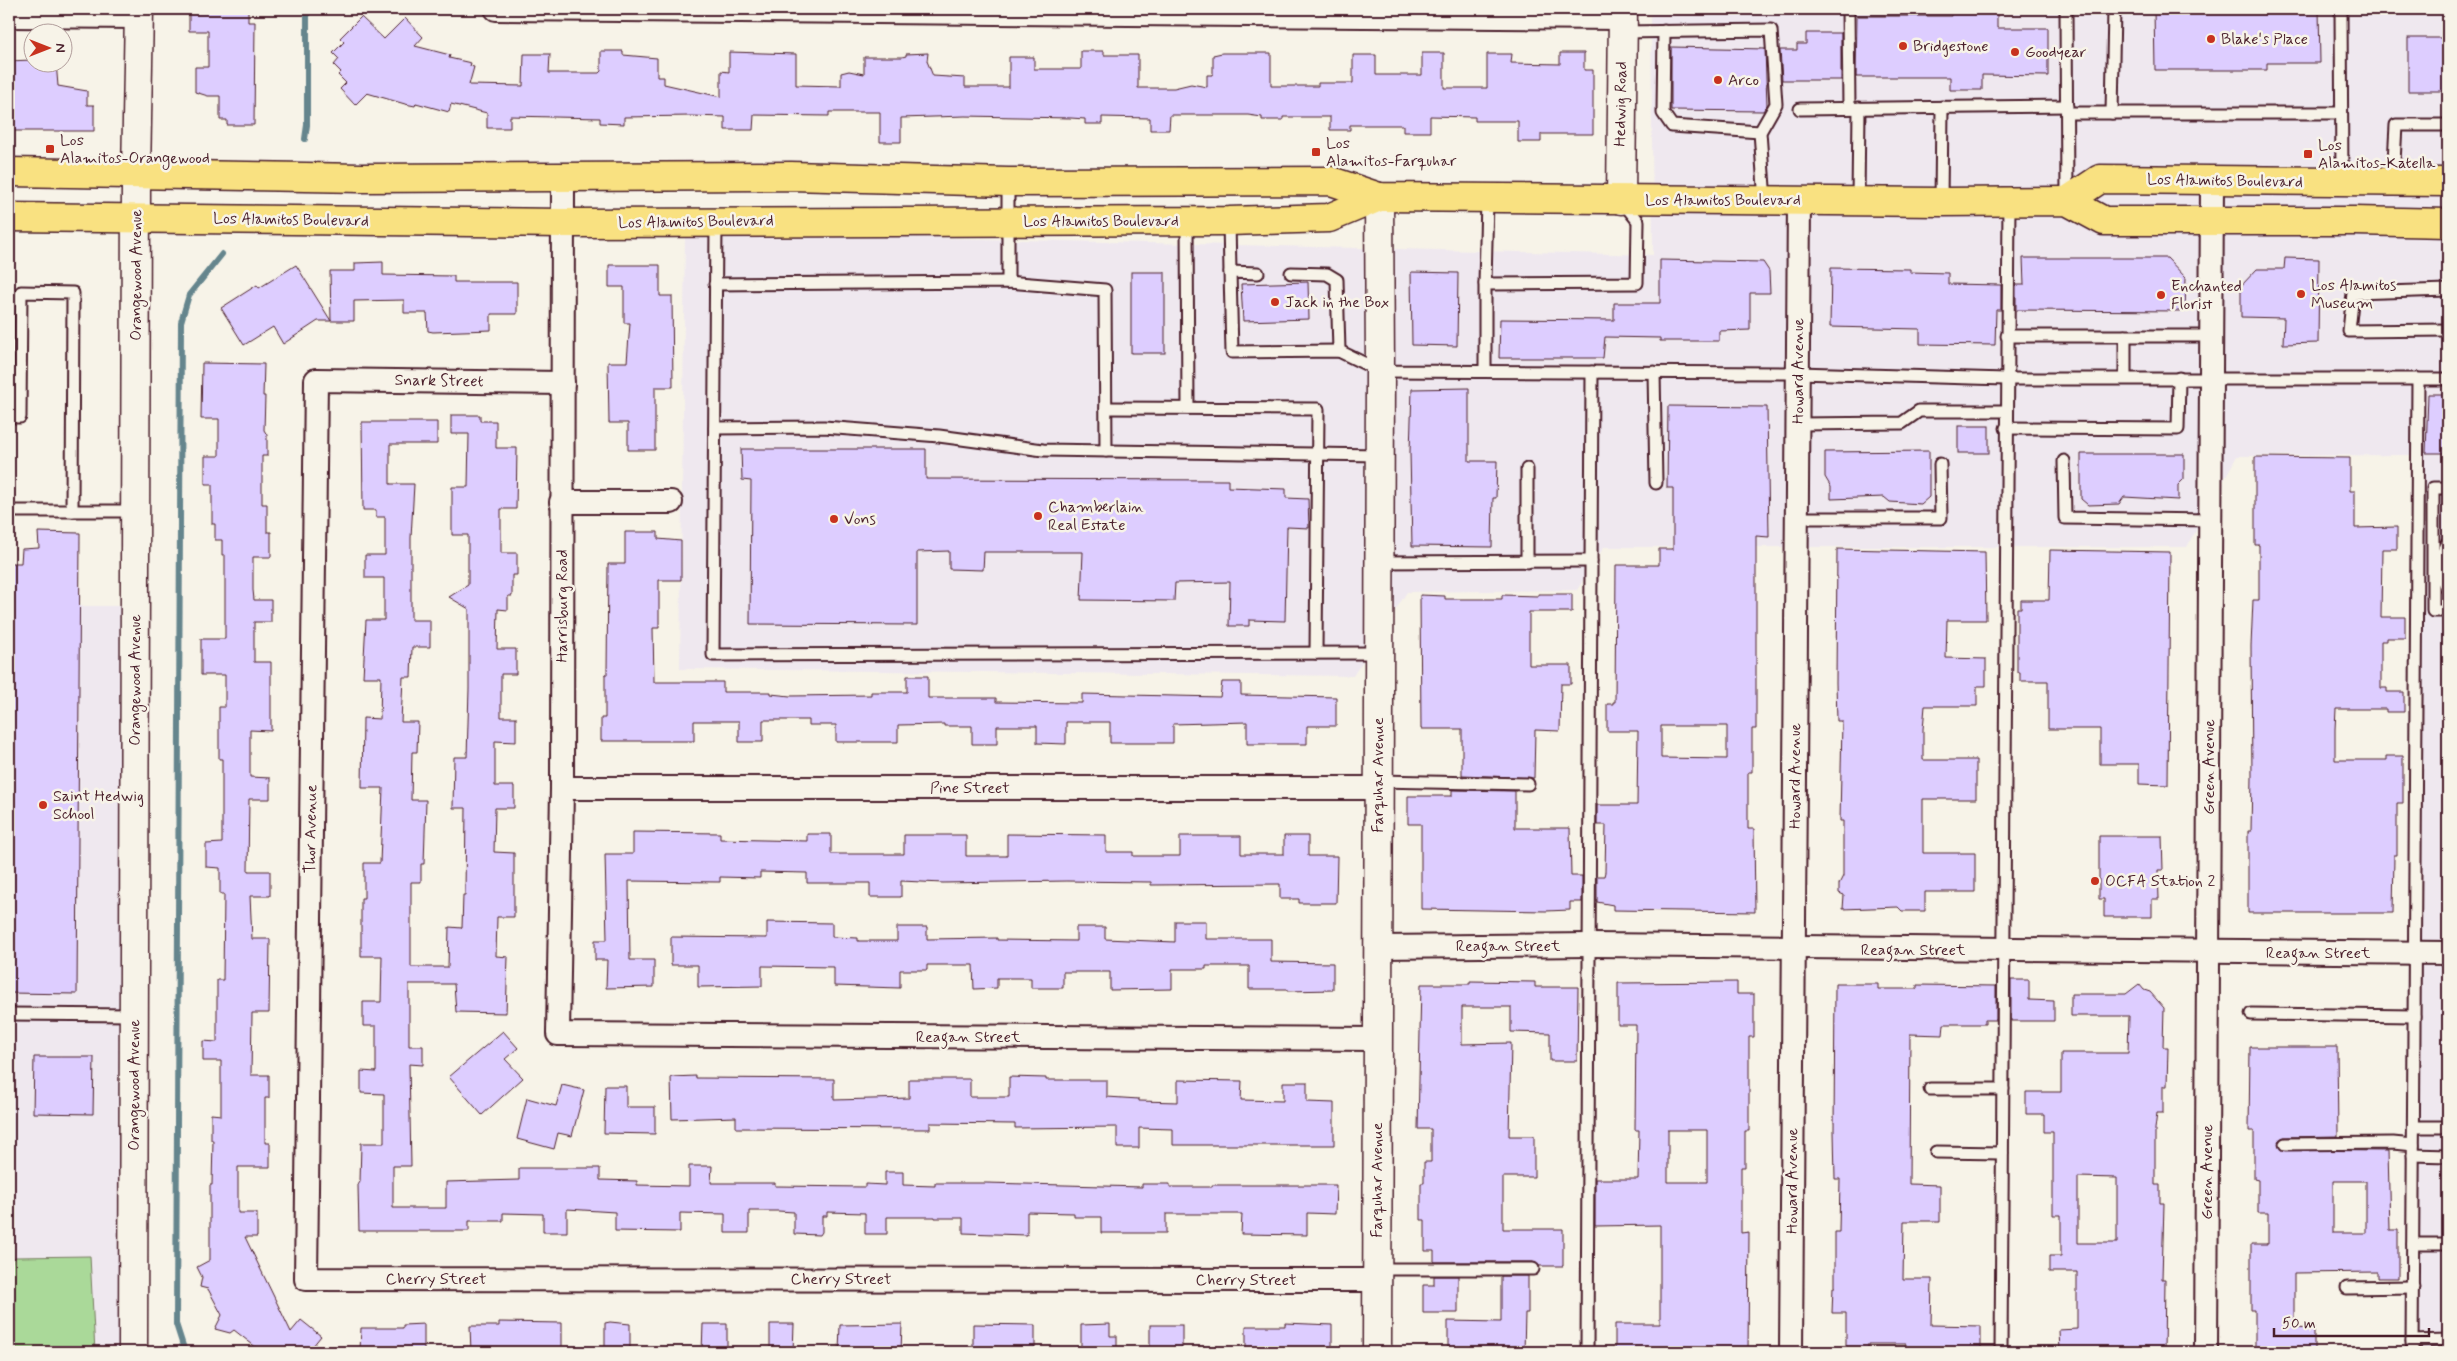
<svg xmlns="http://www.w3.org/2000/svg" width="2457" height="1361" viewBox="0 0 2457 1361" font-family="Mynerve,sans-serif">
	<rect width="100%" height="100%" fill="#f7f3e8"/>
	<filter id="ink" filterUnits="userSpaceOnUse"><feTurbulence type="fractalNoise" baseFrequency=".02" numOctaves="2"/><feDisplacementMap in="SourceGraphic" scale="10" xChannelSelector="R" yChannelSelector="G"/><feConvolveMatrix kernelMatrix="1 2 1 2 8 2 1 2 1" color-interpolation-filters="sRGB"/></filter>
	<g filter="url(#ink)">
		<!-- built -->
		<g fill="#efe8ef">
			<path d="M1651,9H2448V1352H2404L2410,455L2237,456L2187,547H1604L1577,590L1407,592L1353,676L680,669L685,232L1653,255Z"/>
			<path d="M9,606H120L118,1352H9Z"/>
		</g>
		<!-- green -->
		<path fill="#aad999" stroke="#7a7c62" d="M90,1256L95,1352H9V1269L15,1257Z"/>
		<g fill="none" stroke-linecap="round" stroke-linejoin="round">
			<!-- stream -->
			<g stroke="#65858d" stroke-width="6">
				<path d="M305,139L307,125V9"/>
				<path d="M185,1352L176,1324L181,322L189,295L222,254"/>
			</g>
		</g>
		<!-- building -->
		<g fill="#ddcdff" stroke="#4a1f2b" fill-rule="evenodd">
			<path d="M189,9H248V22H255L254,125H227V120H220V96H208L195,92V67H208V31H189Z"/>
			<path d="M2154,9H2319L2320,63H2267V70H2155Z"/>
			<path d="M1951,10H1997V28H2048V76L1982,75V90H1950V77H1856L1857,16H1951Z"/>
			<path d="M361,17L384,39L405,18L423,37L415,46L450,55L449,58L471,63L470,66L474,67L469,85L523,86L524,54H550L549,73H599L601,71V51H623V55L657,58V77H664V84L721,97V71L729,72V52L796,54V85L841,86V73L849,71L864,74V57H902L906,56V54L928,53L927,61L933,76L965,78V87H1009V57H1034V69H1081V51H1104V55H1138V88H1174L1191,84L1207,87V75H1213V55L1222,53H1271V86H1318V83H1353V55H1376V75H1422V53H1444V88H1487V54H1512L1511,63L1560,64V53H1584V70H1593V134H1541V142H1518V121H1475V117L1430,116V132H1403V125H1350V130H1330V117H1283V120H1262V117L1248,115H1170L1169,130H1150V118L1102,117V124H1085V119L1071,118L965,116L901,118V142H880V112H829V116L754,115L753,130H725V117L691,116L624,117V124L600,123V118L510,116V128H487V113L451,104L449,112L416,103L415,106L405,104L367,93L355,105L340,89L346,83L338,75L341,72L334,65L339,59L333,53L344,42L340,38Z"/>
			<path d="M1806,33H1841V80H1782L1780,50H1797V44H1806Z"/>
			<rect x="2408" y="38" width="40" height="53"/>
			<path d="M1671,47L1765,49L1767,105L1763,111L1671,110Z"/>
			<path d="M32,60V62H56L58,86L87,91V105H94V131H9V61Z"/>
			<path d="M2023,258H2167L2186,278L2185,311L2016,310V285H2024Z"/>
			<path d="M2285,258L2319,259L2318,343L2283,344L2284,318L2241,317V286L2257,269H2284Z"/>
			<path d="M1660,260L1763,262L1769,271L1770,293H1750V330L1719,331V341H1660V338L1605,337L1603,358H1499L1500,319L1614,320V303H1660Z"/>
			<path d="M383,262V275L454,276V282H517V314H491V330L433,332L428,331L427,313H404V300L354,301V321H331L330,271H355V263Z"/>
			<path d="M296,265L331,321H318L283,344L273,327L244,345L221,308L257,285L259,288Z"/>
			<path d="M609,265H660V296H672L673,387H655V450H628V423H609L608,362H627L630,323H624V287H609Z"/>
			<path d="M1831,268L1910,269V272L1948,273V284L2001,285V310H1996L1995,345L1920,344V329L1830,327Z"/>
			<rect x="1131" y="272" width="34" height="81"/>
			<path d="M1411,272L1458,273L1457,346L1412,345Z"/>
			<path d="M1308,282L1309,319L1243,321L1241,284Z"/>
			<path d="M202,363L264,364L263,396H265L264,430L267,435V456H262V504H267V532H271V557H253V590L254,600H271V622H254V662H271V731L250,730V777L270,778V799H249L248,871H270V896H250L252,939H270L269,1013H252L251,1075H269V1098H265V1143H270V1167H238V1213H257V1237H245L291,1332L301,1320L321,1336L308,1352H262L234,1330L230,1333L215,1329L222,1315L208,1289L200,1287L202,1277L197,1267L210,1260V1185H212L213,1140H211V1114L221,1115V1061H203V1041L217,1042V980H223L224,894H220V868L206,867V844L222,843V759H219V707H225V675H201V639H225V555H222V540H215V524H212V484H205V456H219V419H201Z"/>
			<path d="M1469,388V461H1497L1496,498H1493L1492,547L1412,546L1410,452L1412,389Z"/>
			<path d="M2428,394H2448V453H2426Z"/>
			<path d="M1668,406L1767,407L1769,537L1756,536V729H1752V772H1748V829H1754L1755,912L1613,910V905L1597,902V876H1604L1605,872L1606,825H1597V805H1637L1638,731H1607V704H1613V702H1615L1616,565H1659V549H1673V488H1667ZM1661,726H1727V759L1661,758Z"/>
			<path d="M451,415H480V421H496V448H517L516,509H501V553H517V575H512V596H508V610L498,609L497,649H516V674H501V717H516V742L495,741V786H514V808H495L494,852L514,853V917H497L496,956L508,957L506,1013L456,1012L454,984H409V1046H423V1065L409,1064L411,1166H393V1208H446V1182L519,1180V1168H600V1180L637,1181V1185L689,1186V1166H712L711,1183H775V1186L865,1187V1184L885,1185V1172H903V1185L935,1186V1183H986L1142,1187V1184H1170V1187H1212V1185H1336L1335,1214L1307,1213V1235L1241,1234L1242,1214H1166V1233H1101V1217H1074V1213L1027,1212V1235L963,1233V1218H935V1217H887V1234H865V1213L827,1212V1216H822V1232L820,1235L794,1234V1212L778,1211H749V1233H725V1214L680,1213V1232L615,1231V1212L567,1209V1232H543V1214L503,1213V1221H469V1231H359L358,1185L360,1182L361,1143H384V1094L361,1093V1071L376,1072V1026H363V1002H381L382,956H361V898H364V863H380L383,788H362L363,718L380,719L381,677H363L366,620H384V578H365V555H385V517H376V510H363L362,422H437V444H390V484H414L411,538V620H430V647H412L411,677H403L401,722H418L417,752H412L411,800H426L424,864H421V882H411V967H448L449,927L462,928L463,895H465L466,808H453L454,757H467L469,689V609L449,597L468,585V535H452V487H468L469,434H451Z"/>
			<rect x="1958" y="426" width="31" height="27"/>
			<path d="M741,449H926V479L1228,480V487L1286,489V498L1308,499L1309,528L1287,527L1285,621L1249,620V626H1229L1230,582L1175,583L1174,601L1081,600L1083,552H984L983,570L949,569V551L917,552V625L750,624L751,481L742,480Z"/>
			<path d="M1929,451V497L1921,504L1890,502L1884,497L1831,499V487L1825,477V452Z"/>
			<path d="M2081,454H2184V479L2178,485V500L2124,497L2119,504L2088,505L2081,499Z"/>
			<path d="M2255,457L2350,458V491H2355V528L2397,527V549H2382L2381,617H2405V638H2387V641H2381V688H2387V692H2404V712H2386V709H2336L2335,729V760H2386V756H2403V803H2397V855H2394L2393,913H2248V831H2251L2252,777L2251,646L2253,600H2259V545H2255Z"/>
			<path d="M38,532L80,533L77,994L9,993V563H21L22,549L39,548Z"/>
			<path d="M625,532H658V539L681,541V580H659V628H653L654,682H723V692H771V694L790,696L871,695V692H907V676H928V698H996V702L1082,703V694L1220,697L1222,682H1241V695L1336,697V726H1307V744H1247V722L1173,724V743H1110V722H1066V744L1037,743V726H997V744H972V726H944V724L898,725V742H836V725H809V720H763V742H739V721H694V741H601V718H605V674H607L608,564H625Z"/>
			<path d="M1837,549L1985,552L1986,620H1947L1946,658L1986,659V686H1977V706H1925L1923,729V760H1976V799H1923V853H1975V892H1925V911H1902L1898,907L1843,909L1844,895L1839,893V884L1843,876V821H1840L1842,721H1837L1836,683Z"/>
			<path d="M2050,550L2170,552L2168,785L2139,784V764H2100V729H2048V681H2020V672H2017V608H2021V600H2049Z"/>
			<path d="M1538,594H1572V612H1529V665H1571V684H1561L1560,731L1535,730L1534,778L1462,775V729H1421L1420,595L1445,596V599H1502V595L1538,596Z"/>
			<path d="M1452,790L1515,791V828H1570L1571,876H1582V902H1570V910L1546,911L1421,909V824H1408V796H1452Z"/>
			<path d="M633,832L720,833V839L807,841V834H831V854H904V835H966V856H1007V834L1106,835V852H1133V856H1180V836H1241V854H1284V836H1308V856H1337L1336,903H1299V899H1280V884L1151,885V882L1067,881L943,883L901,881V897H870V883H807V873L760,872V878L720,877V882L629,881L630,960H654V987L606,988L607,960H595V940H607L605,854H633Z"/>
			<path d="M2099,836H2162L2163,870H2158L2159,899H2152V917H2104V899H2099Z"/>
			<path d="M1175,921H1206V939H1271V962L1333,963V990L1287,991V989H1249V966H1206V969H1172V989L1110,990V972H1063V988H1031V978H997V988L974,989L973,965H927V970H900V988L834,986V967L762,966V986L698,987V965H671V937L767,938V922L832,923V937L858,938V941H897V927H927V939L997,938V940L1076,941V927H1105V939L1175,942Z"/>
			<path d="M2011,980H2029V1000L2054,1001V1021H2011Z"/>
			<path d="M1470,981L1535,982V987H1578L1577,1061H1550V1033L1511,1032V1007H1462V1044L1511,1043L1509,1136H1534V1177H1503V1229H1563V1266H1540L1533,1262H1434V1251H1425V1220H1421V1183H1424V1162H1431V1129H1418L1421,984H1470Z"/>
			<path d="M1737,982V994H1754V1037H1749V1131H1745V1167H1741V1233L1749,1232L1748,1352H1615V1324H1660V1225L1595,1226V1179H1638L1639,1130H1635L1636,1025H1618V983ZM1668,1130H1707V1182H1668Z"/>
			<path d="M1835,984H1878V989H1917V985L1996,986V1020H1985V1024H1944L1943,1035L1910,1034L1909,1184L1940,1185V1221H1904L1903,1279H1932L1931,1325L1981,1326V1352H1906V1344H1868V1352H1846V1313H1832L1833,1287H1835V1232H1839L1840,1179H1835L1834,1131Z"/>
			<path d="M2139,984L2144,990L2150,992L2164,1008L2163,1047H2168L2167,1086H2163V1113H2157L2155,1129V1185H2160V1203H2164L2162,1279H2165L2164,1352H2060L2059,1330L2077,1329V1272H2049V1256H2061V1215H2053V1132H2044V1114H2026V1092H2061V1053H2128L2129,1016H2071V994H2126ZM2078,1177L2117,1178V1243H2078Z"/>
			<path d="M503,1031L518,1048L505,1059L523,1078L482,1115L449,1077Z"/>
			<path d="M2250,1047H2337L2338,1136L2284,1137L2278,1141L2281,1150L2388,1151L2390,1230H2398V1278H2377V1272L2294,1273V1327L2314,1328V1352H2255V1310H2251V1244H2268V1213H2258V1180L2254,1179V1131H2249ZM2333,1181H2366V1233H2333Z"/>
			<path d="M34,1057H94L93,1114L33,1113Z"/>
			<path d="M696,1076V1078L834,1079V1100L909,1098V1079H970V1097H1009V1077L1046,1078V1080H1107V1097L1139,1099V1101L1178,1102V1080L1242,1081L1241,1100L1283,1101V1082H1307V1102L1334,1103V1145H1173V1129L1139,1128V1148H1117V1127L1015,1128V1124L930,1123V1129L736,1128V1117L672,1119L671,1077Z"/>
			<path d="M562,1085L584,1090L572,1136L558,1133L554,1149L517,1139L527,1098L556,1106Z"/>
			<path d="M605,1086H626V1107H655V1134L604,1133Z"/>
			<path d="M1434,1276H1458V1313H1423V1285H1434Z"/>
			<path d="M1501,1276H1528V1313H1525L1524,1352H1448V1321L1501,1322Z"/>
			<path d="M499,1322L562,1323V1352H471L470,1326H499Z"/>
			<path d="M610,1322L630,1324V1352H605V1323Z"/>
			<path d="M1285,1323L1332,1325V1352H1246V1326H1285Z"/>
			<path d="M424,1324V1352H360L361,1328H403V1325Z"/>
			<path d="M703,1324H727V1352H702Z"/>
			<path d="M770,1324H794L793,1352H770Z"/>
			<path d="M902,1324L901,1352H839L840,1325Z"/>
			<path d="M973,1324L1035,1325V1352H973Z"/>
			<path d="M1110,1324V1336H1117V1352H1081V1325Z"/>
			<rect x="1150" y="1325" width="32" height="27"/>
		</g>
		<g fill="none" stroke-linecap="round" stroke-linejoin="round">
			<defs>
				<g id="service">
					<path d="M1848,9L1849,108"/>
					<path d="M2066,9L2067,199"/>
					<path d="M2341,9L2342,181"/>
					<path d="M1664,31L1663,113L1672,126L1760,132"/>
					<path d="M1623,32L1771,30L1776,104L1760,132L1765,201"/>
					<path d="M1800,109L2067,106"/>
					<path d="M2067,113H2341"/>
					<path d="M2112,113L2114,9"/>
					<path d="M2393,181L2396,125H2448"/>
					<path d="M1487,199L1485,284L1637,283L1638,221L1622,201"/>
					<path d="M1858,201L1859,108"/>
					<path d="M1941,202L1942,107"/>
					<path d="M1187,221L1188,408"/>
					<path d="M1229,221L1230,272"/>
					<path d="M716,223L713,655L1378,653"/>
					<path d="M1258,273L1230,272L1232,352L1339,351L1380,371L1798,373L2006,379H2448"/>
					<path d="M1291,273L1327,274L1337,280L1339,351"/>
					<path d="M1008,282V182"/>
					<path d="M715,284L1008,282L1105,290L1106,451"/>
					<path d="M1485,284V371"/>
					<path d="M2448,290L2353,293L2349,331L2448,330"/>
					<path d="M2007,336H2211"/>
					<path d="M2125,336V378"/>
					<path d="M1654,372L1656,483"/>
					<path d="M1106,408L1318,409L1316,653"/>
					<path d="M9,417H20L21,292L73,293L72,511"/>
					<path d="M1798,424L1902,423L1919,411H2006"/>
					<path d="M715,428L824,427L939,436L1043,450L1380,455"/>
					<path d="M2006,428L2178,429L2179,378"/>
					<path d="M2064,461L2065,518L2210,520"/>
					<path d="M1527,469V562"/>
					<path d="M2448,488H2433V611H2448"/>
					<path d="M9,511H136"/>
					<path d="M1797,518H1941L1940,464"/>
					<path d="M2448,542C2439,553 2437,578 2448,589"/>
					<path d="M1379,562L1591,561"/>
					<path d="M1378,781L1528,784"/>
					<path d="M9,1014L135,1015"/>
					<path d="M2251,1014L2414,1016"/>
					<path d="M1930,1089H2003"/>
					<path d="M2414,1127H2448"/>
					<path d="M2285,1144L2393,1143L2413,1145"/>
					<path d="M1936,1152L2002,1153"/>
					<path d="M2413,1155L2448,1156"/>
					<path d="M2413,1244H2448"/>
					<path d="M1377,1269H1533"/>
					<path d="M2347,1288L2413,1287"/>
					<path d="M2412,1341L2448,1340"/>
					<path d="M1587,1352L1592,372"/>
					<path d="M2001,1352L2009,202"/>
					<path d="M2412,1352L2418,379"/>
				</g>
				<g id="minor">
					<path d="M496,9L1623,18"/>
					<path d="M9,16L139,17"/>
					<path d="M563,178L562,788L558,1034L1378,1039"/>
					<path d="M563,383L316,380L306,1279L1377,1280"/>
					<path d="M561,502H671"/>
					<path d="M562,788H1377"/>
					<path d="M1378,947L1590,945L2448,953"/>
					<path d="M1791,1352L1799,201"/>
					<path d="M2206,1352L2212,181"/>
				</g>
				<g id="tertiary">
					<path d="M1621,200L1623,9"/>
					<path d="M133,1352L136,175L139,9"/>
					<path d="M1377,1352L1380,371L1379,197"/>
				</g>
				<g id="primary">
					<path d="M9,172L362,178L791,176L1008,182L1331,181L1379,197L1941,202L2067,201L2104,221H2355L2448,223"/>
					<path d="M2067,201L2100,179L2448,182"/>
					<path d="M9,217L563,223L1229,221L1329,218L1379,197"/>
				</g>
			</defs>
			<!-- service casing -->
			<use href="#service" stroke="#4a1f2b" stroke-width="15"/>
			<!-- minor casing -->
			<use href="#minor" stroke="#4a1f2b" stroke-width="26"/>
			<!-- tertiary casing -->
			<use href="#tertiary" stroke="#4a1f2b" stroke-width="31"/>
			<!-- primary casing -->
			<use href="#primary" stroke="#4a1f2b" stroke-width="31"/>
			<!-- service -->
			<use href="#service" stroke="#f7f3e8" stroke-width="11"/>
			<!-- minor -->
			<use href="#minor" stroke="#f7f3e8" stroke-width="22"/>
			<!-- tertiary -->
			<use href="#tertiary" stroke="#f7f3e8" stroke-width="28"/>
			<!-- primary -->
			<use href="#primary" stroke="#f9e181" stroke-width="28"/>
		</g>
	</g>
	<!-- markers -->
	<g fill="#c8321e" stroke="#f7f3e8" stroke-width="2">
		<circle cx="2211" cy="39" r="5"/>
		<circle cx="1903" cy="46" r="5"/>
		<circle cx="2015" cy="52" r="5"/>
		<circle cx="1718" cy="80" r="5"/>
		<rect x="45" y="144" width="10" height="10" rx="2.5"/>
		<rect x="1311" y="147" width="10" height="10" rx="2.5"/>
		<rect x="2303" y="149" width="10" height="10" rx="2.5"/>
		<circle cx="2301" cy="294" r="5"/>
		<circle cx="2161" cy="295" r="5"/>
		<circle cx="1275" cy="302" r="5"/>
		<circle cx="1038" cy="516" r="5"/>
		<circle cx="834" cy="519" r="5"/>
		<circle cx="43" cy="805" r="5"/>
		<circle cx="2095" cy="881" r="5"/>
	</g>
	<g text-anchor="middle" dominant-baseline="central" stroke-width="5" stroke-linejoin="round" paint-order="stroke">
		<!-- poi labels -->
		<g font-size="16" fill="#4a1f2b" stroke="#f7f3e8" text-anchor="start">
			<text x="2221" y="39">Blake's Place</text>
			<text x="1913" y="46">Bridgestone</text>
			<text x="2025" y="52">Goodyear</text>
			<text x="1728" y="80">Arco</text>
			<text x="60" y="140">Los<tspan x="60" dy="18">Alamitos-Orangewood</tspan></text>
			<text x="1326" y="143">Los<tspan x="1326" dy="18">Alamitos-Farquhar</tspan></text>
			<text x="2318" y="145">Los<tspan x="2318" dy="18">Alamitos-Katella</tspan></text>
			<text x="2311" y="285">Los Alamitos<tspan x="2311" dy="18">Museum</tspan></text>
			<text x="2171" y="286">Enchanted<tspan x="2171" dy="18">Florist</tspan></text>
			<text x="1285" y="302">Jack in the Box</text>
			<text x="1048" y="507">Chamberlain<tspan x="1048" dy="18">Real Estate</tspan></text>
			<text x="844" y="519">Vons</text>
			<text x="53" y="796">Saint Hedwig<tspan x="53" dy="18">School</tspan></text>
			<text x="2105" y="881">OCFA Station 2</text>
		</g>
		<!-- street labels -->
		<g font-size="16" fill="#4a1f2b" stroke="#f7f3e8">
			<text transform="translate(1621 104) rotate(-89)">Hedwig Road</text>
			<text transform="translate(2225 181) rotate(1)">Los Alamitos Boulevard</text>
			<text x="1723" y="200">Los Alamitos Boulevard</text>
			<text transform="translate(291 220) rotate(1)">Los Alamitos Boulevard</text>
			<text x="1101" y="221">Los Alamitos Boulevard</text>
			<text transform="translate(696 222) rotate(-1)">Los Alamitos Boulevard</text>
			<text transform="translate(136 275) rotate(-90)">Orangewood Avenue</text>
			<text transform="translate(1798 371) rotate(-90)">Howard Avenue</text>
			<text transform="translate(439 381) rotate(1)">Snark Street</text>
			<text transform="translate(562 606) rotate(-90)">Harrisburg Road</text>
			<text transform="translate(135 680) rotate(-90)">Orangewood Avenue</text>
			<text transform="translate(2209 767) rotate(-90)">Green Avenue</text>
			<text transform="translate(1378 775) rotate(-90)">Farquhar Avenue</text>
			<text transform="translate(1795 776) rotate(-90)">Howard Avenue</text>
			<text x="970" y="788">Pine Street</text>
			<text transform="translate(311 829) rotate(-89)">Thor Avenue</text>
			<text x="1508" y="946">Reagan Street</text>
			<text x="1913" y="950">Reagan Street</text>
			<text x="2318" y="953">Reagan Street</text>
			<text x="968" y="1037">Reagan Street</text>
			<text transform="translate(134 1085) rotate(-90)">Orangewood Avenue</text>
			<text transform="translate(2207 1172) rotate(-90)">Green Avenue</text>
			<text transform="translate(1377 1180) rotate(-90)">Farquhar Avenue</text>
			<text transform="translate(1792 1181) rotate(-90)">Howard Avenue</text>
			<text x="436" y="1279">Cherry Street</text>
			<text x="841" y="1279">Cherry Street</text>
			<text x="1246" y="1280">Cherry Street</text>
		</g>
	</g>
	<!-- margin -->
	<rect width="2457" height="1361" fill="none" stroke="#f7f3e8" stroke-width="30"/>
	<rect x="15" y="15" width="2427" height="1331" fill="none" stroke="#4a1f2b" stroke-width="2" filter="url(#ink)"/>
	<!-- north arrow -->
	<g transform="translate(48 48) rotate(90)"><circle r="24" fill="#f7f3e8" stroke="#b29e9c"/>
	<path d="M0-4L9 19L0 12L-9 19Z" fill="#c8321e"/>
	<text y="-8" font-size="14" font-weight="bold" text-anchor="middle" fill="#4a1f2b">N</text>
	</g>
	<!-- scale -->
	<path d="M2274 1328v8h155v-8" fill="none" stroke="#4a1f2b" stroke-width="2.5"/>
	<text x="2282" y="1328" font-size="15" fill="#4a1f2b" stroke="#f7f3e8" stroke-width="4" paint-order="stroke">50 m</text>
</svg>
